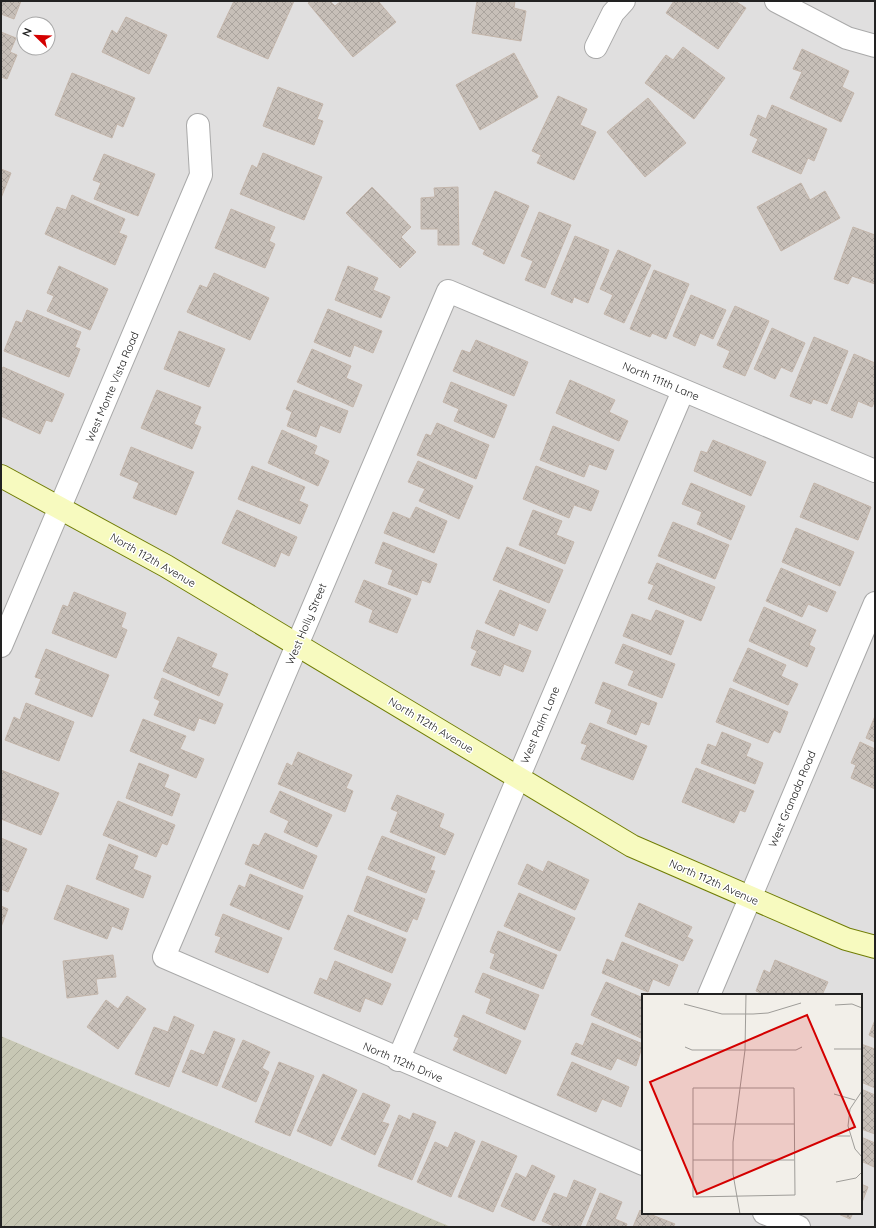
<svg xmlns="http://www.w3.org/2000/svg" width="876" height="1228" viewBox="0 0 876 1228" font-family="Quicksand,sans-serif">
	<defs>
		<pattern id="construction-furrows" width="10" height="10" patternUnits="userSpaceOnUse"><rect width="10" height="10" fill="#c7c7b4"/><path d="M-1 1l2-2M0 10L10 0M9 11l2-2" fill="none" stroke="#abab9a"/></pattern>
		<pattern id="building-cross-hatch" width="8" height="8" patternUnits="userSpaceOnUse"><rect width="8" height="8" fill="#c7bfb8"/><path d="M0 0l8 8M0 8l8-8" fill="none" stroke="#aba49e"/></pattern>
	</defs>
	<rect width="100%" height="100%" fill="#f2efe9"/>
	<!-- residential -->
	<path fill="#e0dfdf" fill-rule="evenodd" d="M1,1H875V1227H451L1,1036ZM24,24H48V48H24ZM643,995H861V1213H643Z"/>
	<!-- construction -->
	<path fill="url(#construction-furrows)" d="M1,1036L451,1227H1Z"/>
	<!-- building -->
	<g fill="url(#building-cross-hatch)" stroke="#c4b6ab">
		<path d="M1,1H21L14,19L1,14Z"/>
		<path d="M234,1H294L268,59L217,37Z"/>
		<path d="M311,1H330L335,6L341,1H378L396,22L353,57L308,3Z"/>
		<path d="M477,1H515L514,8L526,11L521,41L472,33Z"/>
		<path d="M674,1H735L746,8L718,49L666,13Z"/>
		<path d="M126,17L167,35L149,74L102,52L112,30L117,34Z"/>
		<path d="M1,32L16,38L10,52L17,55L7,79L1,77Z"/>
		<path d="M683,47L725,78L694,119L645,83L666,55L673,60Z"/>
		<path d="M802,49L849,71L842,87L854,93L841,122L790,98L802,72L793,69Z"/>
		<path d="M514,53L538,97L480,130L456,85Z"/>
		<path d="M72,73L135,98L123,127L117,124L112,138L55,115Z"/>
		<path d="M278,87L323,104L317,119L323,121L314,145L263,126Z"/>
		<path d="M558,96L587,109L580,125L596,132L574,180L537,163L541,155L532,151Z"/>
		<path d="M648,98L686,143L645,177L607,132Z"/>
		<path d="M772,105L827,129L814,161L808,158L801,174L752,152L758,139L750,135L758,115L766,119Z"/>
		<path d="M263,153L322,177L304,220L240,194L252,165L257,168Z"/>
		<path d="M104,154L155,174L138,216L94,199L101,183L93,180Z"/>
		<path d="M1,169L11,173L1,198Z"/>
		<path d="M801,183L810,200L825,191L840,218L781,251L757,207Z"/>
		<path d="M372,187L411,227L401,237L416,252L400,268L346,213Z"/>
		<path d="M458,187L459,245H438V229H421V198L435,197L434,188Z"/>
		<path d="M495,191L529,206L504,264L483,254L485,250L472,244Z"/>
		<path d="M72,195L125,219L119,233L127,236L115,265L45,234L57,207L66,210Z"/>
		<path d="M231,209L275,227L269,241L275,244L265,268L215,248Z"/>
		<path d="M539,212L571,225L545,288L525,280L533,261L521,256Z"/>
		<path d="M853,227L875,235V284L852,276L848,284L834,279Z"/>
		<path d="M575,236L609,250L588,303L574,297L572,303L551,294Z"/>
		<path d="M618,250L651,265L624,323L604,314L613,295L600,289Z"/>
		<path d="M59,266L108,289L90,330L47,311L54,296L47,293Z"/>
		<path d="M348,266L378,278L373,290L390,297L381,318L335,300Z"/>
		<path d="M654,270L689,284L666,339L652,333L650,337L630,329Z"/>
		<path d="M214,273L269,298L250,340L187,312L200,285L207,288Z"/>
		<path d="M691,295L726,310L713,339L700,333L695,346L673,336Z"/>
		<path d="M735,306L769,321L745,376L723,367L730,351L717,345Z"/>
		<path d="M328,309L382,331L373,353L354,345L350,357L314,342Z"/>
		<path d="M27,310L81,332L75,347L80,349L69,377L4,351L16,321L22,323Z"/>
		<path d="M772,328L805,343L792,372L781,367L775,379L754,369Z"/>
		<path d="M179,331L225,349L209,387L164,369Z"/>
		<path d="M814,337L848,351L827,404L813,399L811,404L790,396Z"/>
		<path d="M476,340L528,362L514,396L453,371L462,350L470,353Z"/>
		<path d="M312,349L351,366L346,378L362,385L353,407L297,382Z"/>
		<path d="M854,354L875,363V400L872,407L858,401L852,418L831,410Z"/>
		<path d="M3,367L64,394L52,422L46,420L40,434L1,416V371Z"/>
		<path d="M570,380L615,400L609,412L628,421L619,441L556,413Z"/>
		<path d="M451,382L507,405L494,438L454,421L459,409L443,402Z"/>
		<path d="M157,390L201,407L194,424L201,427L192,449L141,428Z"/>
		<path d="M294,390L348,411L340,433L320,425L316,437L287,426L292,412L286,409Z"/>
		<path d="M437,423L489,445L476,479L417,455L426,434L431,436Z"/>
		<path d="M553,426L614,450L606,470L589,464L584,477L540,460Z"/>
		<path d="M282,430L317,446L314,454L329,461L318,486L268,463Z"/>
		<path d="M713,440L766,462L751,496L694,471L701,451L707,453Z"/>
		<path d="M131,447L194,472L176,515L133,498L139,483L120,475Z"/>
		<path d="M418,461L473,486L459,519L419,501L425,489L408,482Z"/>
		<path d="M252,466L305,487L299,501L308,505L300,524L238,499Z"/>
		<path d="M536,466L599,491L591,511L574,505L569,518L523,499Z"/>
		<path d="M691,483L745,506L731,540L697,524L702,512L682,504Z"/>
		<path d="M814,483L871,507L858,540L800,517Z"/>
		<path d="M416,507L447,521L434,553L384,533L393,512L410,519Z"/>
		<path d="M237,510L297,537L289,556L281,552L275,567L222,543Z"/>
		<path d="M533,510L562,521L556,535L574,542L565,564L519,545Z"/>
		<path d="M673,522L729,545L715,579L658,556Z"/>
		<path d="M796,528L854,552L840,586L782,562Z"/>
		<path d="M383,542L437,564L430,583L422,580L417,595L388,584L393,570L375,563Z"/>
		<path d="M507,547L563,570L549,603L493,580Z"/>
		<path d="M657,563L715,587L701,621L648,599L654,585L648,583Z"/>
		<path d="M781,568L836,592L827,612L808,604L802,617L766,601Z"/>
		<path d="M364,580L411,599L397,633L369,622L373,610L355,602Z"/>
		<path d="M500,590L546,610L537,631L519,623L514,636L485,623Z"/>
		<path d="M74,592L126,613L121,627L127,630L116,658L52,633L63,605L68,607Z"/>
		<path d="M764,607L816,630L809,645L815,648L807,667L749,641Z"/>
		<path d="M656,610L684,621L671,655L623,636L632,614L651,621Z"/>
		<path d="M477,630L531,651L523,672L504,664L500,676L471,665L477,651L471,648Z"/>
		<path d="M178,637L217,654L211,667L228,674L219,696L163,671Z"/>
		<path d="M623,644L675,664L662,698L628,685L634,671L615,663Z"/>
		<path d="M748,648L786,665L781,676L798,684L788,705L733,681Z"/>
		<path d="M46,649L109,675L92,717L35,694L41,679L35,677Z"/>
		<path d="M162,678L223,704L215,724L199,718L194,731L154,715L160,701L154,698Z"/>
		<path d="M603,682L657,703L649,725L641,722L636,735L607,723L612,710L595,703Z"/>
		<path d="M730,688L788,712L780,733L774,730L768,743L716,722Z"/>
		<path d="M26,703L74,722L59,761L5,740L14,717L20,720Z"/>
		<path d="M875,716V742L866,738Z"/>
		<path d="M143,719L186,736L180,749L204,759L196,778L130,751Z"/>
		<path d="M590,723L647,746L633,780L581,759L587,745L581,743Z"/>
		<path d="M722,732L751,744L746,756L763,763L755,784L701,763L708,744L716,747Z"/>
		<path d="M860,742L875,749V789L851,778L856,765L851,763Z"/>
		<path d="M298,752L352,775L346,788L353,791L345,812L278,784L287,763L292,766Z"/>
		<path d="M139,763L169,775L164,787L180,794L172,816L126,798Z"/>
		<path d="M696,768L754,791L745,812L740,810L734,823L682,802Z"/>
		<path d="M1,770L59,793L41,835L1,819Z"/>
		<path d="M280,791L332,815L317,847L284,832L289,821L270,812Z"/>
		<path d="M397,795L444,814L439,827L454,834L445,855L390,832L398,812L391,809Z"/>
		<path d="M118,801L175,825L167,845L162,843L156,857L103,835Z"/>
		<path d="M265,833L317,856L303,889L245,864L253,844L259,846Z"/>
		<path d="M382,836L435,857L430,870L435,871L426,893L368,869Z"/>
		<path d="M1,838L27,849L8,892L1,889Z"/>
		<path d="M109,844L138,856L133,869L151,876L143,898L96,879Z"/>
		<path d="M548,861L589,880L575,910L518,884L527,864L543,872Z"/>
		<path d="M250,874L303,896L289,930L230,905L239,885L245,888Z"/>
		<path d="M367,876L425,899L417,920L413,918L407,932L354,911Z"/>
		<path d="M67,885L129,909L122,930L112,926L107,939L54,919Z"/>
		<path d="M519,893L575,918L560,951L504,926Z"/>
		<path d="M639,903L692,927L687,937L693,940L683,961L625,936Z"/>
		<path d="M1,906L8,909L1,927Z"/>
		<path d="M223,914L282,938L268,973L215,952L221,937L215,935Z"/>
		<path d="M348,915L406,939L392,973L334,949Z"/>
		<path d="M498,931L557,955L543,989L490,968L495,954L490,952Z"/>
		<path d="M622,942L678,965L669,986L653,979L648,992L602,973L607,959L614,962Z"/>
		<path d="M113,955L116,977L96,979L98,994L67,998L63,961Z"/>
		<path d="M775,960L828,982L822,995H765L756,991L764,970L770,973Z"/>
		<path d="M335,961L391,984L382,1005L365,998L360,1012L314,993L320,978L327,981Z"/>
		<path d="M483,973L539,995L525,1030L486,1013L491,999L475,992Z"/>
		<path d="M606,982L643,998V1039L591,1015Z"/>
		<path d="M127,996L146,1009L118,1049L87,1027L106,1000L118,1009Z"/>
		<path d="M463,1015L521,1041L506,1074L453,1050L459,1038L454,1036Z"/>
		<path d="M174,1016L194,1025L169,1087L135,1074L154,1027L168,1032Z"/>
		<path d="M875,1020V1038L869,1035Z"/>
		<path d="M592,1023L643,1044L636,1066L617,1058L611,1070L571,1054L576,1043L583,1046Z"/>
		<path d="M214,1031L235,1039L217,1086L182,1072L191,1050L204,1055Z"/>
		<path d="M243,1040L270,1052L262,1068L269,1072L256,1102L222,1087Z"/>
		<path d="M861,1044L875,1049V1088L861,1082Z"/>
		<path d="M279,1062L314,1076L290,1136L255,1122Z"/>
		<path d="M572,1062L629,1087L621,1107L602,1099L596,1112L557,1095Z"/>
		<path d="M323,1074L357,1090L331,1146L297,1131Z"/>
		<path d="M861,1089L875,1095V1134L861,1129Z"/>
		<path d="M363,1093L390,1105L382,1122L389,1124L375,1155L341,1139Z"/>
		<path d="M413,1113L436,1122L412,1180L378,1166L399,1115L410,1120Z"/>
		<path d="M455,1132L475,1141L451,1197L417,1182L435,1142L448,1148Z"/>
		<path d="M861,1137L875,1143L874,1167L861,1161Z"/>
		<path d="M482,1141L517,1156L493,1212L458,1197Z"/>
		<path d="M532,1165L555,1176L534,1221L501,1206L516,1173L526,1178Z"/>
		<path d="M574,1180L596,1189L580,1227H556L542,1221L554,1193L567,1198Z"/>
		<path d="M861,1184L868,1187L861,1205Z"/>
		<path d="M600,1193L622,1202L615,1219L627,1224L626,1227H586Z"/>
		<path d="M640,1210L643,1213H647L675,1224L673,1227H633Z"/>
		<path d="M836,1213H853L850,1219Z"/>
	</g>
	<g fill="none" stroke-linecap="round" stroke-linejoin="round">
		<defs>
			<g id="street">
				<path d="M776,1L847,38L875,46"/>
				<path d="M596,47L613,13L624,1"/>
				<path d="M1,646L201,175L198,125"/>
				<path d="M709,995L875,603"/>
				<path d="M398,1060L683,391"/>
				<path d="M643,1164L164,957L448,291L875,471"/>
				<path d="M764,1213L799,1227"/>
			</g>
			<path id="secondary" d="M1,476L166,566L632,846L846,939L875,947"/>
		</defs>
		<!-- street casing -->
		<use href="#street" stroke="#a9a9a9" stroke-width="24"/>
		<!-- secondary casing -->
		<use href="#secondary" stroke="#707d05" stroke-width="24"/>
		<!-- street -->
		<use href="#street" stroke="#fff" stroke-width="22"/>
		<!-- secondary -->
		<use href="#secondary" stroke="#f7fabf" stroke-width="22"/>
	</g>
	<g text-anchor="middle" dominant-baseline="central" stroke-width="3" stroke-linejoin="round" paint-order="stroke">
		<!-- street labels -->
		<g font-size="11" fill="#222" stroke="#fff">
			<text transform="translate(661 381) rotate(23)">North 111th Lane</text>
			<text transform="translate(112 387) rotate(-67)">West Monte Vista Road</text>
			<text transform="translate(153 560) rotate(30)">North 112th Avenue</text>
			<text transform="translate(306 624) rotate(-67)">West Holly Street</text>
			<text transform="translate(431 725) rotate(31)">North 112th Avenue</text>
			<text transform="translate(540 725) rotate(-67)">West Palm Lane</text>
			<text transform="translate(792 799) rotate(-67)">West Granada Road</text>
			<text transform="translate(714 882) rotate(24)">North 112th Avenue</text>
			<text transform="translate(403 1062) rotate(23)">North 112th Drive</text>
		</g>
	</g>
	<!-- overview -->
	<g transform="translate(642 994)">
		<rect width="220" height="220" fill="#f2efe9"/>
		<path fill="none" stroke="#9f9d99" stroke-width="1" d="M42,10L80,20H111L126,19L159,9M193,11L210,10L220,14M43,53L50,56H154L160,53M192,55H220M51,94H152L153,201L51,203ZM220,97L208,115L206,132L213,155L220,163M192,100L213,106M51,130H152M192,142H208M51,166H152M194,188L214,184L220,178M98,220L91,180V148L103,56L104,0"/>
		<path fill="#d40000" fill-opacity="0.15" stroke="#d40000" stroke-width="2" d="M165,21L213,133L55,200L8,88Z"/>
		<rect width="220" height="220" fill="none" stroke="#222" stroke-width="2"/>
	</g>
	<!-- border -->
	<rect width="876" height="1228" fill="none" stroke="#222222" stroke-width="4"/>
	<!-- north arrow -->
	<g transform="translate(36 36) rotate(293)"><circle r="19" fill="#ffffff" stroke="#a7a7a7"/>
	<path d="M0-3L7 15L0 10L-7 15Z" fill="#d40000"/>
	<text y="-6" font-size="11" font-weight="bold" text-anchor="middle" fill="#222222">N</text>
	</g>
</svg>
